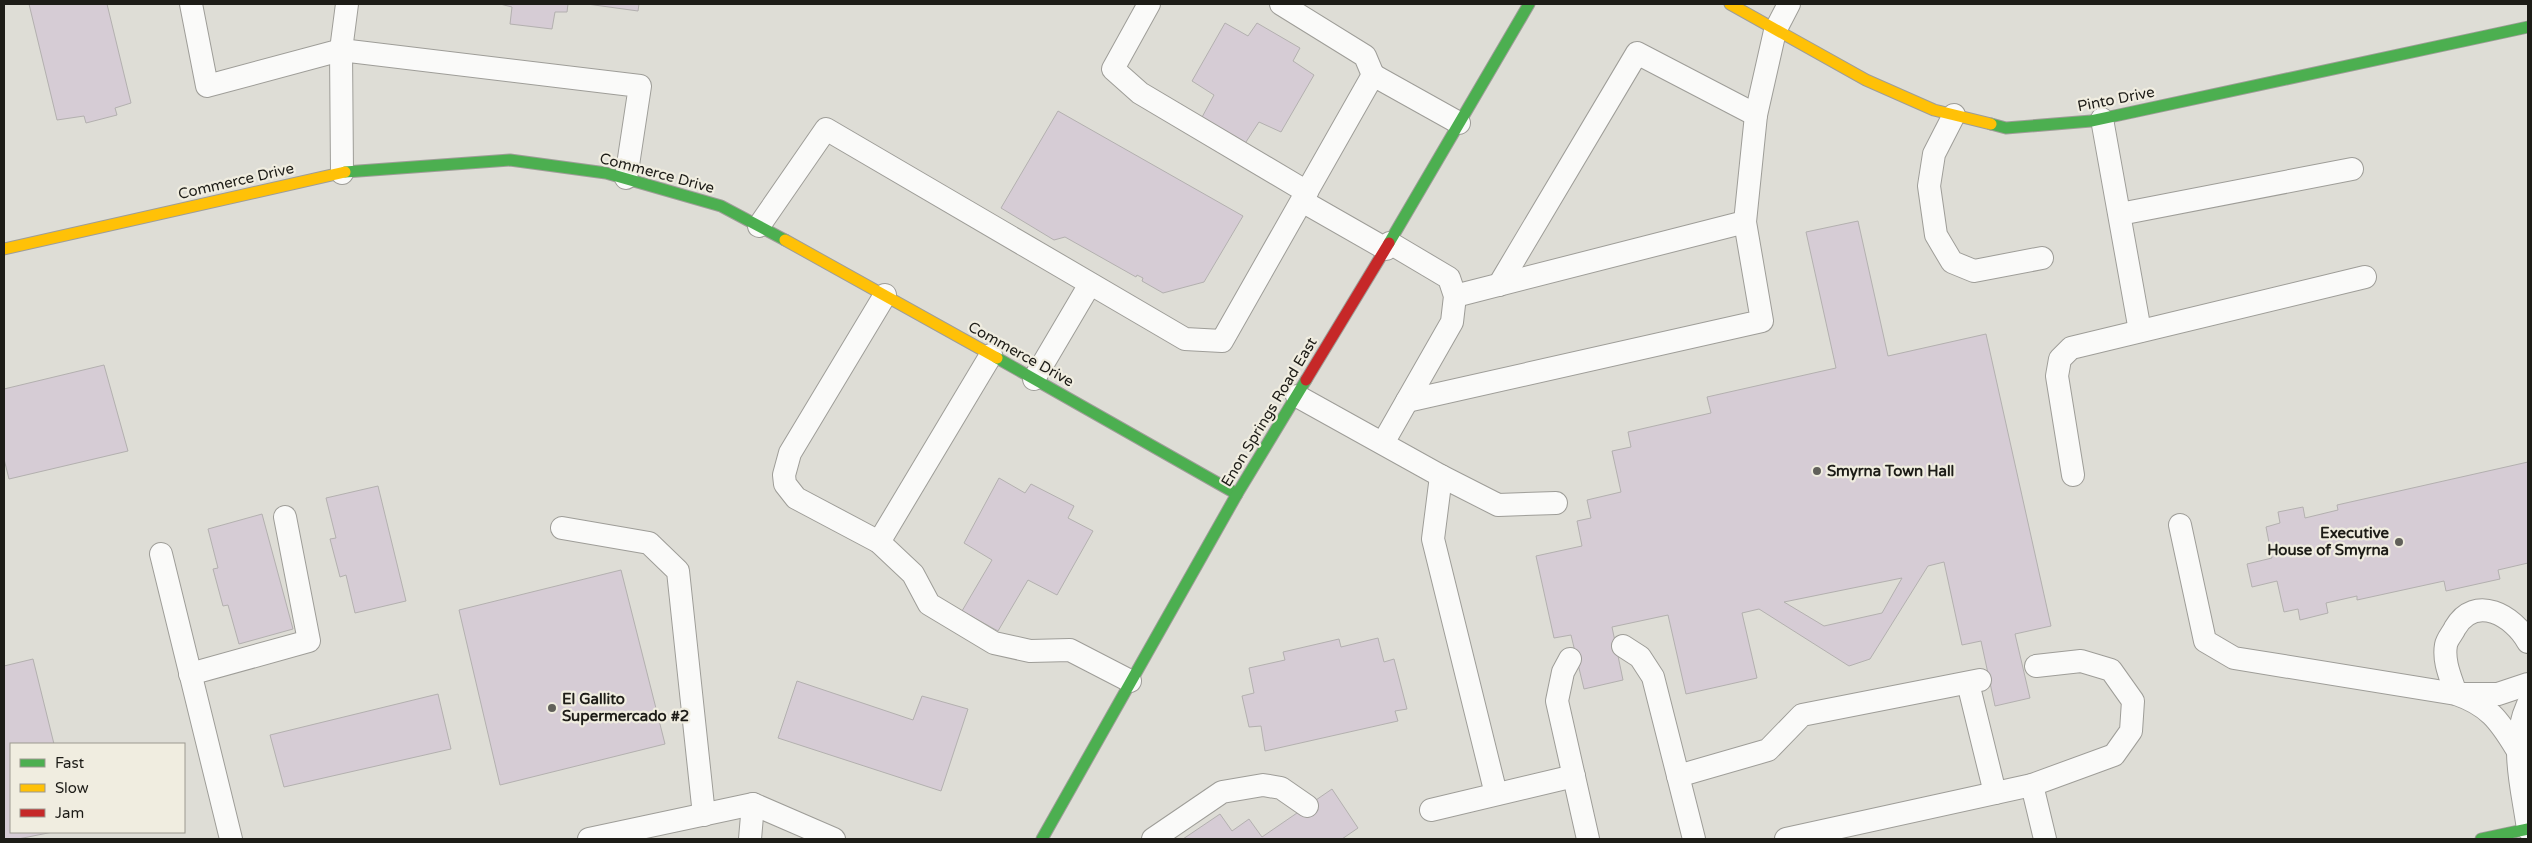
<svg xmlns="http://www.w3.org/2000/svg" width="2532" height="843" viewBox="0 0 2532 843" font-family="'Varela Round',sans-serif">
	<rect width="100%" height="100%" fill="#deddd6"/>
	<!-- building -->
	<g fill="#d6ccd5" stroke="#b3b0af" fill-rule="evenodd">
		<path d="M29,4H107L131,103L115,108L117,115L86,123L84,116L57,120Z"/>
		<path d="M500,4H568L567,12H555L552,29L510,24L512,7Z"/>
		<path d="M587,4H639L638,11Z"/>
		<path d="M1225,23L1248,36L1257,23L1300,48L1293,61L1314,75L1281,132L1259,122L1244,145L1201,119L1214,95L1192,81Z"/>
		<path d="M1058,111L1243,216L1204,282L1163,293L1142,281L1143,278L1137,275L1136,277L1065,237L1054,240L1001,208Z"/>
		<path d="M1858,221L1888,356L1986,334L2051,626L2015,634L2030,698L1995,706L1981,641L1962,645L1944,562L1928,566L1870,659L1849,666L1759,609L1742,613L1757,678L1686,694L1668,615L1612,627L1623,680L1584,689L1571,635L1554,638L1536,556L1582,546L1577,521L1591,518L1587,500L1621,492L1612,451L1631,447L1628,432L1711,413L1707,397L1836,368L1806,232ZM1902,578L1882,613L1824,626L1784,602Z"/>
		<path d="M104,365L128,451L9,479L4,459V389Z"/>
		<path d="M2528,462V563L2498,570L2500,579L2446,591L2444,581L2357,600V596L2326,603L2328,613L2300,620L2298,609L2284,612L2277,581L2252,587L2247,564L2272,558L2266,527L2280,523L2278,512L2303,507L2305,518L2338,510L2337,505Z"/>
		<path d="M999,478L1025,493L1031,484L1074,506L1068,518L1093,531L1057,595L1028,580L998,631L962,611L992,560L964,543Z"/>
		<path d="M378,486L406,601L355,613L346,575L340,577L330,539L336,538L326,498Z"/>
		<path d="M262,514L293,629L239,644L228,605L223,606L213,569L218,568L208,529Z"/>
		<path d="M621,570L665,744L500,785L459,610Z"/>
		<path d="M1378,638L1384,662L1394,659L1407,709L1395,711L1398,721L1265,751L1261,726L1249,727L1242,696L1254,693L1249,668L1285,660L1283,652L1339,639L1341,647Z"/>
		<path d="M33,659L54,744H11V832H53L18,839H4V666Z"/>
		<path d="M797,681L913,720L922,696L968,709L941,791L778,738Z"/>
		<path d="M438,694L451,749L284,787L270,735Z"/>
		<path d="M1332,789L1358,828L1342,839H1183L1220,814L1232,831L1249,819L1262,837Z"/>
	</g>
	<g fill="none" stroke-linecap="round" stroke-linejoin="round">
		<defs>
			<g id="lane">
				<path d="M191,4L207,86L341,50L347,4"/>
				<path d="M1149,4L1113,69L1140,93L1307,192"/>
				<path d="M1281,4L1365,56L1373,75"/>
				<path d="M1954,115L1934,154L1929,186L1936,235L1952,262L1974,271L2042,258"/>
				<path d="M2102,119L2140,331"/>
				<path d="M342,173L341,50L640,86L626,178"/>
				<path d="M1302,201L1386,249"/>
				<path d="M2120,214L2352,169"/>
				<path d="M759,226L826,129L1185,339L1222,341L1373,75L1459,123"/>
				<path d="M1499,285L1637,53L1756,115"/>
				<path d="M885,295L790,453L784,475L785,484L796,498L879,542L913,574L929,604L994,643L1030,651L1070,650L1130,681"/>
				<path d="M1455,296L1745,222"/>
				<path d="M1034,379L1090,284"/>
				<path d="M1297,396L1441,476L1433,539L1496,794"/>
				<path d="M1407,401L1762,321L1745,222L1756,115L1775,31L1789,4"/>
				<path d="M1383,443L1452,322L1455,296L1449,278L1390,243"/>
				<path d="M2073,475L2057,376L2060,359L2071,348L2365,277"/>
				<path d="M1441,476L1498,505L1556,503"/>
				<path d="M2180,525L2205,641L2234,658L2456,694C2488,705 2499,720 2516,748"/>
				<path d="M562,528L649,543L678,571L704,815"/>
				<path d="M879,542L991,355"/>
				<path d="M161,554L231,839"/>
				<path d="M2528,642C2514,616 2475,593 2455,628C2453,633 2447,639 2446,645C2443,662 2451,678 2456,694H2498L2528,684"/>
				<path d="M1623,646L1640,657L1653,677L1694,839"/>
				<path d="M1570,659L1563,672L1557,701L1588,839"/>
				<path d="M190,674L309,641L285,517"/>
				<path d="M1968,683L1995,793"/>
				<path d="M1678,776L1768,750L1802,715L1980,680"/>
				<path d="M2032,785L2114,755L2131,731L2133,701L2111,670L2081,661L2036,666"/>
				<path d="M1431,810L1574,776"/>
				<path d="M2528,829C2522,785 2509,746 2528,704"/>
				<path d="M589,839L753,804L834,839"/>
				<path d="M750,839L753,804"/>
				<path d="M1153,839L1222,792L1263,785L1281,788L1307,806"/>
				<path d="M1786,839L2032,785L2045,839"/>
			</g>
			<g id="fast">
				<path d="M1991,124L2006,128L2091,121L2528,27"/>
				<path d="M345,172L510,160L606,173L721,206L785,240"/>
				<path d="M1389,243L1529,4"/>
				<path d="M997,358L1237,494"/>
				<path d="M1042,839L1237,494L1306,380"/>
				<path d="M2481,839L2528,829"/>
			</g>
			<g id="slow">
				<path d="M1730,4L1866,80L1934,110L1991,124"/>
				<path d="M785,240L997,358"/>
				<path d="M4,249L345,172"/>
			</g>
			<path id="jam" d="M1306,380L1389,243"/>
		</defs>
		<!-- lane casing -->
		<use href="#lane" stroke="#9e9d98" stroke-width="24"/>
		<!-- fast casing -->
		<use href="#fast" stroke="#9e9d98" stroke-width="13"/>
		<!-- slow casing -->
		<use href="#slow" stroke="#9e9d98" stroke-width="13"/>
		<!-- jam casing -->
		<use href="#jam" stroke="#9e9d98" stroke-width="13"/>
		<!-- lane -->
		<use href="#lane" stroke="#fafaf9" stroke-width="22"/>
		<!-- fast -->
		<use href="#fast" stroke="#4caf50" stroke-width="11"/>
		<!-- slow -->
		<use href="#slow" stroke="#ffc107" stroke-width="11"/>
		<!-- jam -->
		<use href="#jam" stroke="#c62828" stroke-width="11"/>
	</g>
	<!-- markers -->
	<g fill="#61605a" stroke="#f0ede0" stroke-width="2">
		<circle cx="1817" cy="471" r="5"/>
		<circle cx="2399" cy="542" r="5"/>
		<circle cx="552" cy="708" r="5"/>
	</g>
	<g text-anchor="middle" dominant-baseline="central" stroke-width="4.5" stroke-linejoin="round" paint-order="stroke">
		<!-- street labels -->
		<g font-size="15" fill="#1d1c17" stroke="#f0ede0">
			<text transform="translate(2116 99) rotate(-11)">Pinto Drive</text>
			<text transform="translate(657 173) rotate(15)">Commerce Drive</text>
			<text transform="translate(236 181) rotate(-13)">Commerce Drive</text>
			<text transform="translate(1021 354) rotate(29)">Commerce Drive</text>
			<text transform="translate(1269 412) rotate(-59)">Enon Springs Road East</text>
		</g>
		<!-- poi labels -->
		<g font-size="15" font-weight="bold" fill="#1d1c17" stroke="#f0ede0" text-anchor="start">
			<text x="1827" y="471">Smyrna Town Hall</text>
			<text x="2389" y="533" text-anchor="end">Executive<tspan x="2389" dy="17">House of Smyrna</tspan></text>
			<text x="562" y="699">El Gallito<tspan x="562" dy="17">Supermercado #2</tspan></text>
		</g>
	</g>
	<!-- border -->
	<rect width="2532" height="843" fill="none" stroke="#1d1c17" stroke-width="10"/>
	<!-- legend -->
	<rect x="10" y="743" width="175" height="90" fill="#f0ede0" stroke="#9c9990"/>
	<rect x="20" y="759" width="25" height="8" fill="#4caf50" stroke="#9c9990"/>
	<text x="55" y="768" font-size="15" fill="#1d1c17">Fast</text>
	<rect x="20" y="784" width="25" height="8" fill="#ffc107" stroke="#9c9990"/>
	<text x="55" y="793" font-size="15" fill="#1d1c17">Slow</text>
	<rect x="20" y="809" width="25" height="8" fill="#c62828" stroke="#9c9990"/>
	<text x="55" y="818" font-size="15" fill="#1d1c17">Jam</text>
</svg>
